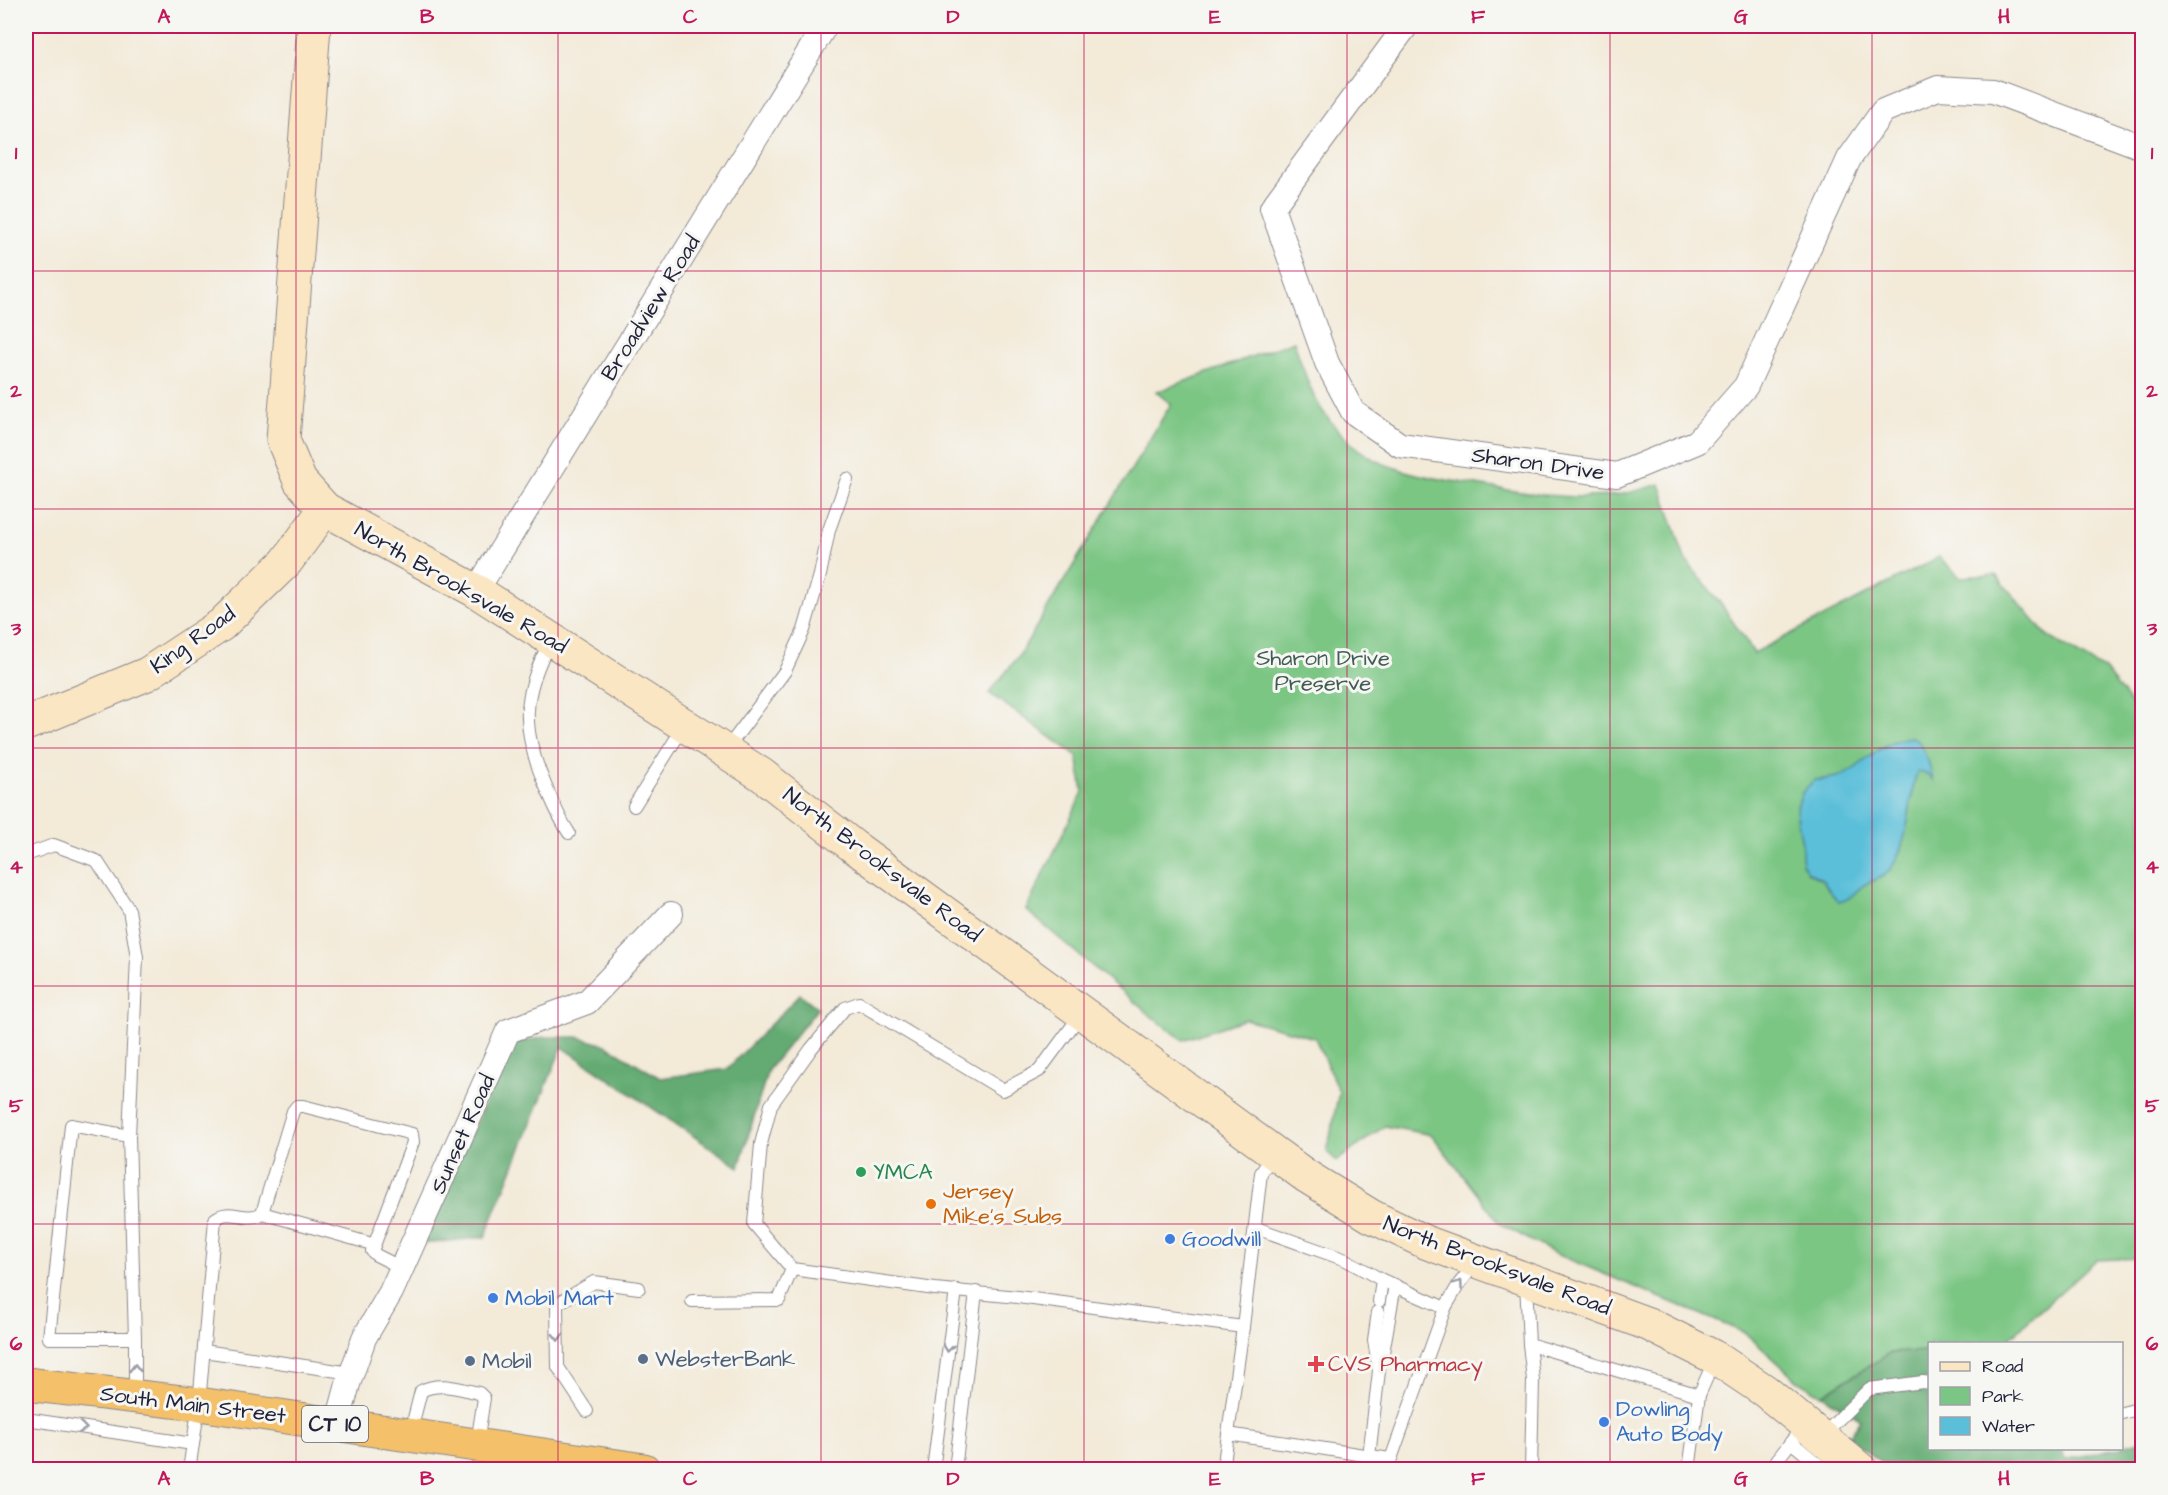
<svg xmlns="http://www.w3.org/2000/svg" width="2168" height="1495" viewBox="0 0 2168 1495" font-family="'Architects Daughter',sans-serif">
	<rect width="100%" height="100%" fill="#f6f6f2"/>
	<filter id="ink" filterUnits="userSpaceOnUse"><feTurbulence type="fractalNoise" baseFrequency=".0167" numOctaves="2"/><feDisplacementMap in="SourceGraphic" scale="12" xChannelSelector="R" yChannelSelector="G"/><feConvolveMatrix kernelMatrix="1 2 1 2 8 2 1 2 1" color-interpolation-filters="sRGB"/></filter>
	<filter id="wash" filterUnits="userSpaceOnUse"><feTurbulence type="fractalNoise" baseFrequency=".008" numOctaves="4" result="noise"/><feDisplacementMap in="SourceGraphic" scale="24" xChannelSelector="R" yChannelSelector="G"/><feGaussianBlur stdDeviation="1.35" result="paint"/><feColorMatrix in="noise" values="0 0 0 0 0 0 0 0 0 0 0 0 0 0 0 0 0 1.4 0 .05"/><feComposite in="paint" operator="in"/></filter>
	<g filter="url(#wash)">
		<rect width="100%" height="100%" fill="#f3ead8"/>
		<!-- green -->
		<path fill="#7bc684" stroke="#4e7460" stroke-width="1.5" fill-rule="evenodd" d="M1294,341C1308,385 1315,411 1351,443C1364,455 1381,464 1399,469C1422,477 1446,480 1470,484C1518,492 1568,501 1616,495C1631,493 1646,488 1660,484L1685,559L1721,604L1754,653L1939,557L1960,577L1996,575L2046,635L2105,670L2137,712L2142,714V1258L2096,1260L2004,1343L1930,1344L1929,1351L1890,1353L1822,1395L1797,1380L1745,1333L1554,1253L1500,1224L1432,1135L1385,1126L1337,1161L1327,1152L1339,1092L1315,1038L1245,1019L1183,1040L1151,1016L1026,910L1083,792L1077,756L989,693L1018,657L1171,404L1156,392ZM1807,872L1863,886L1838,902L1822,880Z"/>
		<!-- forest -->
		<g fill="#64ab72" stroke="#436656" stroke-width="1.5">
			<path d="M800,994L818,1008L768,1070L739,1167L562,1047L485,1237L421,1244L512,1043L545,1037H578L606,1045L660,1078L727,1069Z"/>
			<path d="M1929,1351L1930,1448L2063,1449L2064,1460L2111,1449L2122,1448V1446L2142,1440V1469H1891L1848,1439L1860,1419L1822,1395L1890,1353Z"/>
		</g>
		<!-- water -->
		<path fill="#5bbfd9" stroke="#3e708a" stroke-width="1.5" d="M1911,737L1918,740L1929,763L1933,780L1927,774L1918,772L1915,779C1909,808 1908,849 1888,872C1881,880 1872,880 1864,885C1854,892 1850,901 1838,902L1822,880L1807,871L1802,863V844L1796,810L1802,793L1814,780C1857,779 1859,759 1892,742C1898,739 1905,738 1911,737Z"/>
	</g>
	<g filter="url(#ink)">
		<g fill="none" stroke-linecap="round" stroke-linejoin="round">
			<defs>
				<g id="lane">
					<path d="M551,640C521,695 521,730 546,787C553,803 559,818 569,833"/>
					<path d="M726,750L785,671L804,630L820,575L829,530L847,479"/>
					<path d="M634,806L684,726"/>
					<path d="M26,855L54,845L97,861L129,910L137,957L129,1136L71,1125L49,1338H135L129,1136"/>
					<path d="M1082,1013L1039,1071L1003,1090L859,1003L845,1008L811,1049L771,1105L761,1144L754,1224L792,1269L935,1289L1018,1297L1243,1327"/>
					<path d="M262,1213L372,1244"/>
					<path d="M1256,1228L1346,1260L1382,1280L1445,1308"/>
					<path d="M1526,1282L1529,1344L1533,1380L1531,1470"/>
					<path d="M692,1301L779,1300L792,1269"/>
					<path d="M1379,1301L1382,1280"/>
					<path d="M1529,1344L1699,1395"/>
					<path d="M204,1351L351,1373"/>
					<path d="M1381,1364L1395,1285"/>
					<path d="M135,1396V1338"/>
					<path d="M587,1411L558,1367L557,1304L594,1282L639,1288"/>
					<path d="M2122,1413L2142,1408"/>
					<path d="M26,1419L193,1444"/>
					<path d="M410,1434L421,1391C439,1381 460,1389 479,1393L484,1398L477,1443"/>
					<path d="M1228,1434L1390,1459"/>
					<path d="M1822,1436L1869,1389L1923,1382L1930,1383"/>
					<path d="M1791,1442L1825,1470"/>
					<path d="M1369,1456L1379,1371L1374,1340L1378,1312"/>
					<path d="M189,1470L199,1404L215,1219C229,1207 247,1223 262,1213L293,1111L297,1106H303L412,1134L413,1142L372,1251L376,1255L402,1268"/>
					<path d="M933,1470L956,1290"/>
					<path d="M955,1470L976,1292"/>
					<path d="M1223,1470L1243,1327L1261,1173L1274,1153"/>
					<path d="M1387,1470L1445,1308L1459,1284L1476,1263"/>
					<path d="M1689,1470L1699,1395L1715,1359"/>
					<path d="M1774,1470L1777,1460L1805,1424"/>
				</g>
				<g id="street">
					<path d="M1406,26L1272,208L1327,363L1353,412L1400,445L1617,475L1697,442L1746,386L1849,159L1883,111L1938,88L1993,91L2142,147"/>
					<path d="M476,591L825,26"/>
					<path d="M337,1425L348,1384L364,1338L391,1292L508,1031L587,1002L671,914"/>
				</g>
				<g id="secondary">
					<path d="M314,26L283,440L300,481L325,509L476,591L762,775L853,846L1306,1176L1371,1216L1425,1242L1648,1324L1716,1358L1765,1391L1861,1470"/>
					<path d="M26,724L147,674L221,625L286,562L325,509"/>
				</g>
				<path id="highway" d="M26,1384L199,1404L644,1470"/>
			</defs>
			<!-- lane casing -->
			<use href="#lane" stroke="#8a868a" stroke-width="14"/>
			<!-- street casing -->
			<use href="#street" stroke="#8a868a" stroke-width="26"/>
			<!-- secondary casing -->
			<use href="#secondary" stroke="#8a868a" stroke-width="35"/>
			<!-- highway casing -->
			<use href="#highway" stroke="#8a868a" stroke-width="35"/>
			<!-- lane -->
			<use href="#lane" stroke="#fff" stroke-width="12"/>
			<!-- street -->
			<use href="#street" stroke="#fff" stroke-width="24"/>
			<!-- secondary -->
			<use href="#secondary" stroke="#fbe6c3" stroke-width="33"/>
			<!-- highway -->
			<use href="#highway" stroke="#f4c16a" stroke-width="33"/>
		</g>
		<!-- one-way arrows -->
		<defs><path id="oneway-chevron" d="M-2-3.5L2.5 0L-2 3.5" fill="none" stroke-width="1.6" stroke-linecap="round" stroke-linejoin="round" transform="scale(1.5)"/></defs>
		<g stroke="#9c9ca7">
			<use href="#oneway-chevron" transform="translate(1459 1284) rotate(-55)"/>
			<use href="#oneway-chevron" transform="translate(558 1337) rotate(89)"/>
			<use href="#oneway-chevron" transform="translate(948 1348) rotate(97)"/>
			<use href="#oneway-chevron" transform="translate(135 1368) rotate(-90)"/>
			<use href="#oneway-chevron" transform="translate(83 1428) rotate(8)"/>
		</g>
	</g>
	<!-- grid -->
	<path fill="none" stroke="#c2185b" stroke-width="1.5" stroke-opacity="0.55" d="M296,26V1470M558,26V1470M821,26V1470M1084,26V1470M1347,26V1470M1610,26V1470M1872,26V1470M26,271H2142M26,509H2142M26,748H2142M26,986H2142M26,1224H2142"/>
	<!-- markers -->
	<circle fill="#2e9e5b" stroke="#f6f6f2" stroke-width="2" cx="861" cy="1172" r="6"/>
	<circle fill="#e8710a" stroke="#f6f6f2" stroke-width="2" cx="931" cy="1204" r="6"/>
	<g fill="#3f7fe0" stroke="#f6f6f2" stroke-width="2">
		<circle cx="1170" cy="1239" r="6"/>
		<circle cx="493" cy="1298" r="6"/>
		<circle cx="1604" cy="1422" r="6"/>
	</g>
	<g fill="#5c6f8a" stroke="#f6f6f2" stroke-width="2">
		<circle cx="643" cy="1359" r="6"/>
		<circle cx="470" cy="1361" r="6"/>
	</g>
	<path fill="#e0444e" stroke="#f6f6f2" stroke-width="2" d="M1313 1355h6v6h6v6h-6v6h-6v-6h-6v-6h6z"/>
	<g text-anchor="middle" dominant-baseline="central" stroke-width="6" stroke-linejoin="round" paint-order="stroke">
		<!-- shield labels -->
		<rect fill="#f6f6f2" stroke="#626272" stroke-width="1.5" x="302" y="1406" width="66" height="36" rx="4.5"/>
		<g font-size="21" font-weight="bold" fill="#22223b">
			<text x="335" y="1424">CT 10</text>
		</g>
		<!-- street labels -->
		<g font-size="22" fill="#22223b" stroke="#f6f6f2">
			<text transform="translate(651 308) rotate(-58)">Broadview Road</text>
			<text transform="translate(1538 464) rotate(8)">Sharon Drive</text>
			<text transform="translate(461 588) rotate(30)">North Brooksvale Road</text>
			<text transform="translate(193 640) rotate(-36)">King Road</text>
			<text transform="translate(882 865) rotate(37)">North Brooksvale Road</text>
			<text transform="translate(463 1134) rotate(-66)">Sunset Road</text>
			<text transform="translate(1497 1266) rotate(21)">North Brooksvale Road</text>
			<text transform="translate(193 1405) rotate(7)">South Main Street</text>
		</g>
		<!-- park labels -->
		<g font-size="22" fill="#415b55" stroke="#f6f6f2">
			<text x="1323" y="658">Sharon Drive<tspan x="1323" dy="25">Preserve</tspan></text>
		</g>
		<!-- leisure labels -->
		<g font-size="22" fill="#27864d" stroke="#f6f6f2" text-anchor="start">
			<text x="873" y="1172">YMCA</text>
		</g>
		<!-- food labels -->
		<g font-size="22" fill="#c56008" stroke="#f6f6f2" text-anchor="start">
			<text x="943" y="1191">Jersey<tspan x="943" dy="25">Mike's Subs</tspan></text>
		</g>
		<!-- shop labels -->
		<g font-size="22" fill="#366cbe" stroke="#f6f6f2" text-anchor="start">
			<text x="1182" y="1239">Goodwill</text>
			<text x="505" y="1298">Mobil Mart</text>
			<text x="1616" y="1409">Dowling<tspan x="1616" dy="25">Auto Body</tspan></text>
		</g>
		<!-- service labels -->
		<g font-size="22" fill="#4e5e75" stroke="#f6f6f2" text-anchor="start">
			<text x="655" y="1359">WebsterBank</text>
			<text x="482" y="1361">Mobil</text>
		</g>
		<!-- health labels -->
		<g font-size="22" fill="#be3a42" stroke="#f6f6f2" text-anchor="start">
			<text x="1328" y="1364">CVS Pharmacy</text>
		</g>
	</g>
	<!-- margin -->
	<rect width="2168" height="1495" fill="none" stroke="#f6f6f2" stroke-width="66"/>
	<!-- legend -->
	<rect x="1928" y="1342" width="195" height="108" fill="#f6f6f2" stroke="#a1a1a9" stroke-width="1.5"/>
	<rect x="1940" y="1362" width="30" height="9" fill="#fbe6c3" stroke="#a1a1a9" stroke-width="1.5"/>
	<text x="1982" y="1372" font-size="18" fill="#22223b">Road</text>
	<rect x="1940" y="1387" width="30" height="18" fill="#7bc684" stroke="#a1a1a9" stroke-width="1.5"/>
	<text x="1982" y="1402" font-size="18" fill="#22223b">Park</text>
	<rect x="1940" y="1417" width="30" height="18" fill="#5bbfd9" stroke="#a1a1a9" stroke-width="1.5"/>
	<text x="1982" y="1432" font-size="18" fill="#22223b">Water</text>
	<rect x="33" y="33" width="2102" height="1429" fill="none" stroke="#c2185b" stroke-width="2"/>
	<g font-size="20" text-anchor="middle" font-weight="bold" fill="#c2185b">
		<text x="164" y="23">A</text>
		<text x="427" y="23">B</text>
		<text x="690" y="23">C</text>
		<text x="953" y="23">D</text>
		<text x="1215" y="23">E</text>
		<text x="1478" y="23">F</text>
		<text x="1741" y="23">G</text>
		<text x="2004" y="23">H</text>
		<text x="16" y="159">1</text>
		<text x="2152" y="159">1</text>
		<text x="16" y="397">2</text>
		<text x="2152" y="397">2</text>
		<text x="16" y="635">3</text>
		<text x="2152" y="635">3</text>
		<text x="16" y="873">4</text>
		<text x="2152" y="873">4</text>
		<text x="16" y="1112">5</text>
		<text x="2152" y="1112">5</text>
		<text x="16" y="1350">6</text>
		<text x="2152" y="1350">6</text>
		<text x="164" y="1485">A</text>
		<text x="427" y="1485">B</text>
		<text x="690" y="1485">C</text>
		<text x="953" y="1485">D</text>
		<text x="1215" y="1485">E</text>
		<text x="1478" y="1485">F</text>
		<text x="1741" y="1485">G</text>
		<text x="2004" y="1485">H</text>
	</g>
</svg>
